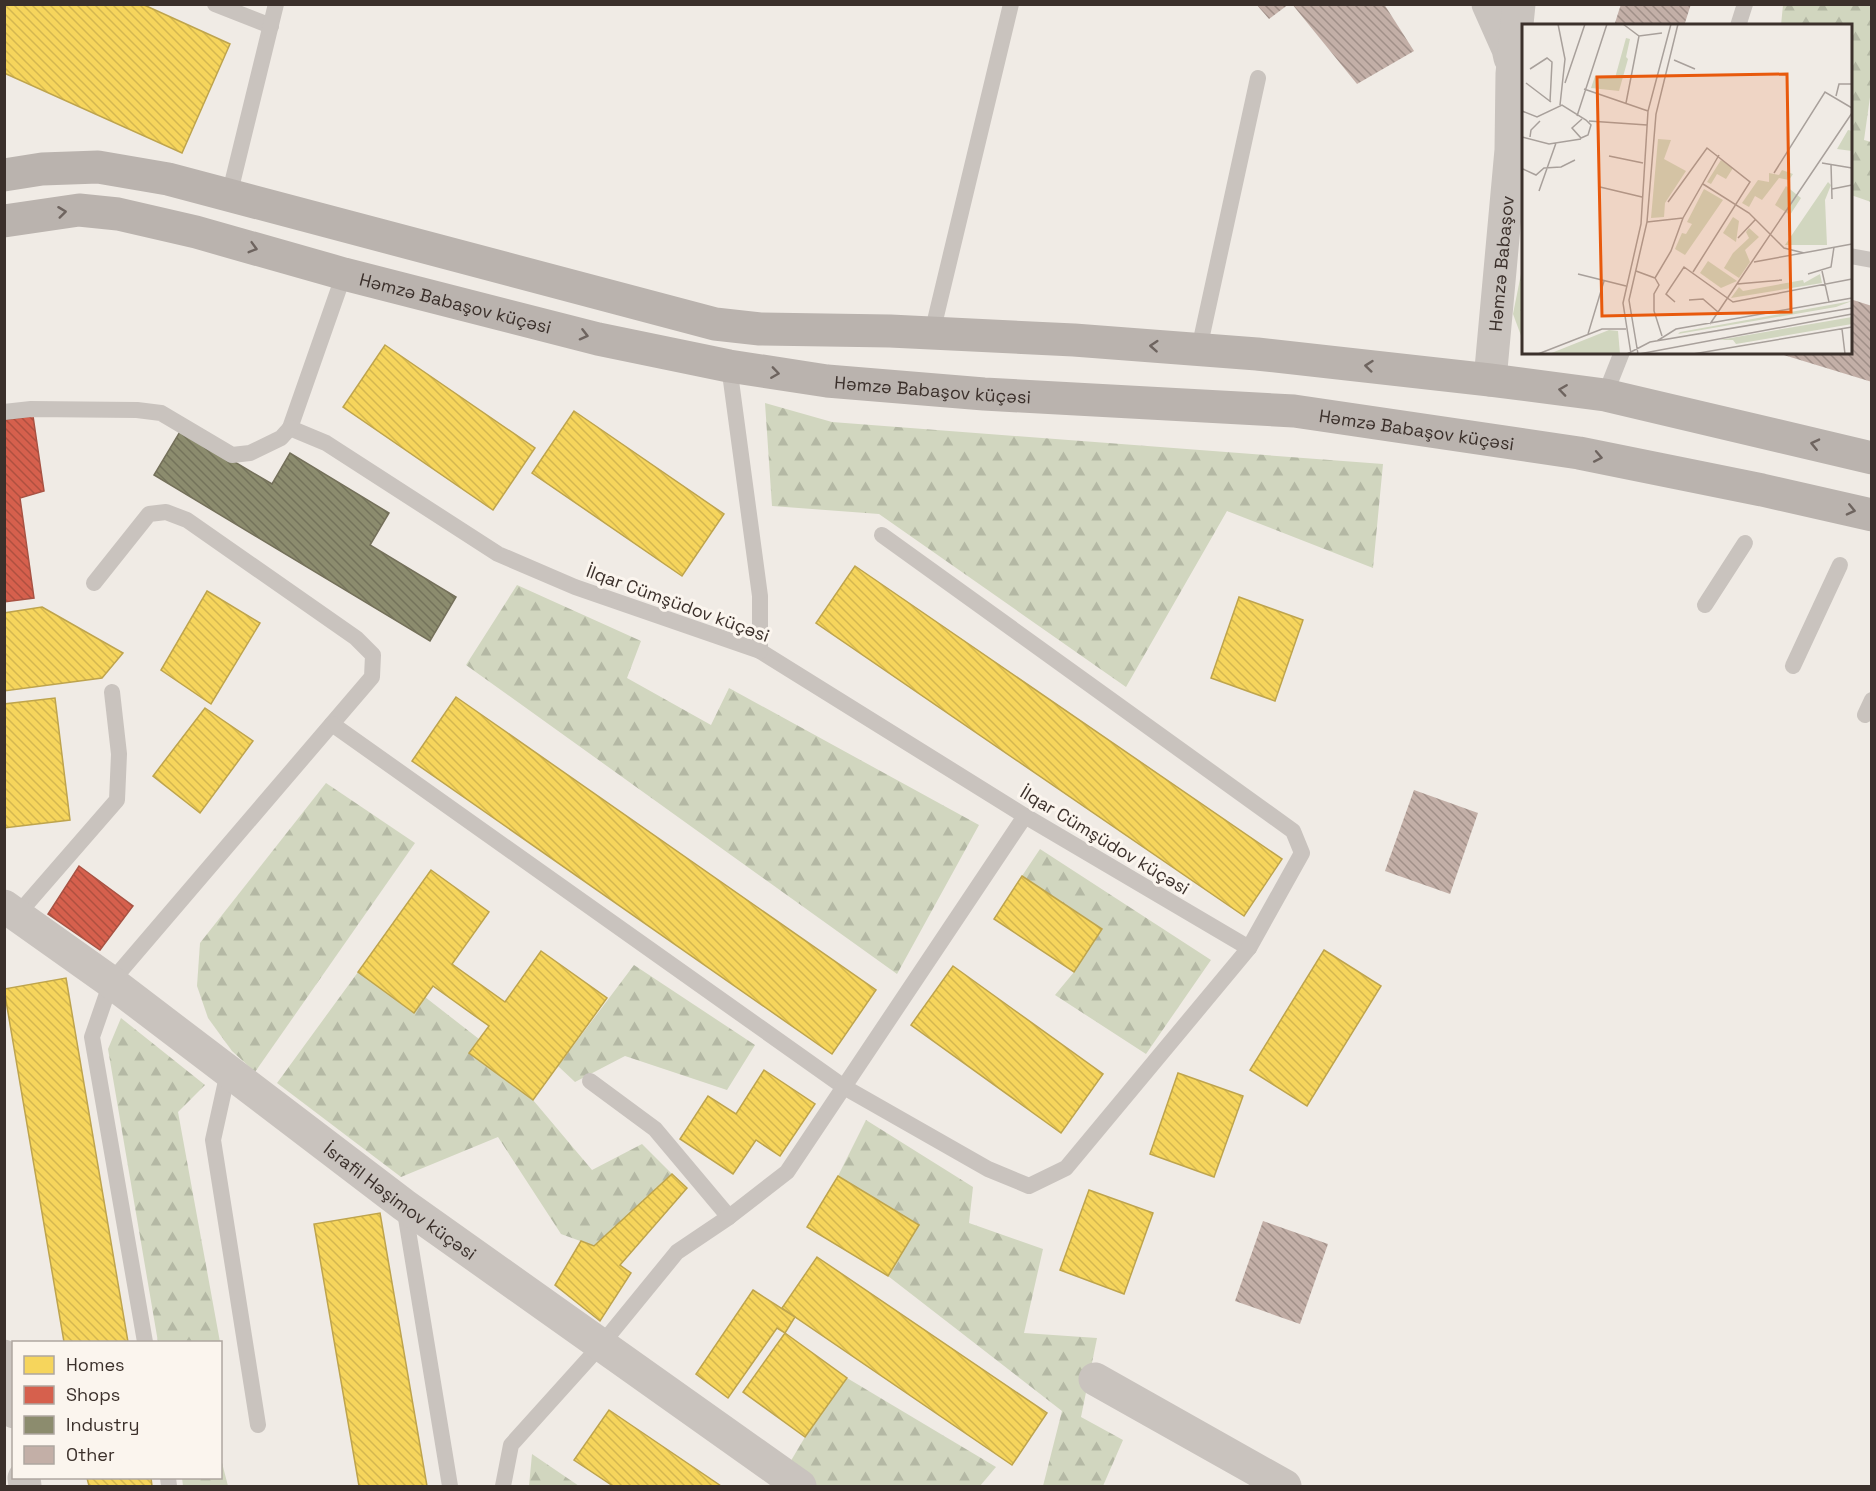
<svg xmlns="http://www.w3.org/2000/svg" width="1876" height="1491" viewBox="0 0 1876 1491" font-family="'Space Grotesk',sans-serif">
	<defs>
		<pattern id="forest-firs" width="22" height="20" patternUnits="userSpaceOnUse" patternTransform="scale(1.5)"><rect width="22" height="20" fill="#d1d6bf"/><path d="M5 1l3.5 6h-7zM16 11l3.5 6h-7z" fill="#b4b8a4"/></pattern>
		<pattern id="homes-back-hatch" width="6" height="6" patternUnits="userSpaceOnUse" patternTransform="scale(1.5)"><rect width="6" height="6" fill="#f6d55c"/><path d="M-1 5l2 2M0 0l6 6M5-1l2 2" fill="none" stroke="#d4b750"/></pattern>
		<pattern id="shops-back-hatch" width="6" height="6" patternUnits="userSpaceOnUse" patternTransform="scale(1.5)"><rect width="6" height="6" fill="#d6604d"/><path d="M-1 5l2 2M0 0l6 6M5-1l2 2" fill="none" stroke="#af5040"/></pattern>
		<pattern id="industry-back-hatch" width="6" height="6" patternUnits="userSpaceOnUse" patternTransform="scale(1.5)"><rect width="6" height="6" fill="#8c8c6e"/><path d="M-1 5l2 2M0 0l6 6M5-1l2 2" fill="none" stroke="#74735b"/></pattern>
		<pattern id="building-back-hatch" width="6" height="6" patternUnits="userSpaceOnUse" patternTransform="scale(1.5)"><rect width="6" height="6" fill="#c3afa7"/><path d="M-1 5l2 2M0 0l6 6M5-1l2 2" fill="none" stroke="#a08f88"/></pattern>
	</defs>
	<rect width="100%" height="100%" fill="#f0ebe5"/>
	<!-- forest -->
	<g fill="url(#forest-firs)">
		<path d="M1783,5H1871V90L1864,140L1871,142V202L1851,195L1850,26L1781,25Z"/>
		<path d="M1523,264L1524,341H1523L1513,314Z"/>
		<path d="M765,403L832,422L1383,464L1373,568L1227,511L1126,687L879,514L772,506Z"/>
		<path d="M517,585L641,641L627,678L711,725L729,688L979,825L897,974L466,665Z"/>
		<path d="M326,783L415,843L255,1072L232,1051L208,1018L197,986L200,943Z"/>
		<path d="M1040,849L1211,960L1146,1054L1055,995L1074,972L1102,929L1022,876Z"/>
		<path d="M634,965L755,1045L727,1090L625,1056L575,1082L558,1066Z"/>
		<path d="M358,972L414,1013L425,997L479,1039L469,1053L533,1100L592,1170L642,1144L672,1174L594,1246L561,1234L498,1137L401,1177L277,1083Z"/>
		<path d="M121,1018L205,1085L178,1112L220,1342H158L108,1049Z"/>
		<path d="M866,1120L973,1187L969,1223L1043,1249L1024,1333L1097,1338L1081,1417L1123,1440L1103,1486H1043L1062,1411L888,1276L918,1225L838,1176Z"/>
		<path d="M847,1378L996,1467L980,1486H776L805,1437Z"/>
		<path d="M532,1454L579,1486H529Z"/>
		<path d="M221,1459L228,1486H183L182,1478H220Z"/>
	</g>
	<!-- homes -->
	<g fill="url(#homes-back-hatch)" stroke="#bea44d" stroke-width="1.5">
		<path d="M4,4H142L230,44L182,153L4,73Z"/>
		<path d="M385,345L535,448L493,510L343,407Z"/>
		<path d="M574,411L724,514L682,576L532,473Z"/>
		<path d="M855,566L1282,859L1244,916L816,623Z"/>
		<path d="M207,591L260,623L211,704L161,670Z"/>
		<path d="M1239,597L1303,620L1275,701L1211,678Z"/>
		<path d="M42,607L123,653L102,678L4,691V613Z"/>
		<path d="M456,697L876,990L832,1054L412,761Z"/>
		<path d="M55,698L70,820L4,828V704Z"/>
		<path d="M205,708L253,741L200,813L153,776Z"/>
		<path d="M431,870L489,912L452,964L505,1002L541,951L607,998L533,1100L469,1053L489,1026L433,986L414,1013L358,972Z"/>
		<path d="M1022,876L1102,929L1074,972L994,919Z"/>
		<path d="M1324,950L1381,986L1307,1106L1250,1070Z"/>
		<path d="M953,966L1103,1074L1061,1133L911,1025Z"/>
		<path d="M66,978L128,1342H64L4,989Z"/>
		<path d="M764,1070L815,1104L780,1156L756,1140L733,1174L680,1139L708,1096L736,1114Z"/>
		<path d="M1178,1073L1243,1096L1214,1177L1150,1154Z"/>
		<path d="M672,1174L687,1188L620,1265L631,1273L600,1321L555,1285L581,1241L594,1246Z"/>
		<path d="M838,1176L919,1225L888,1276L807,1227Z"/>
		<path d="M1089,1190L1153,1213L1124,1294L1060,1270Z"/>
		<path d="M380,1213L427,1486H359L314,1224Z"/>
		<path d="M817,1257L1047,1413L1012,1465L782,1308Z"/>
		<path d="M753,1290L795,1317L785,1333L777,1328L728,1398L696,1374Z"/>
		<path d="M785,1333L847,1378L805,1437L743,1392Z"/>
		<path d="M609,1410L721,1486H613L574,1460Z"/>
		<path d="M87,1478H151L152,1486H89Z"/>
	</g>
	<!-- shops -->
	<g fill="url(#shops-back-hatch)" stroke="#a85243" stroke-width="1.5">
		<path d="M33,416L44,491L20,498L34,598L4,602V420Z"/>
		<path d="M79,866L133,906L100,950L48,914Z"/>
	</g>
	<!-- industry -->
	<path fill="url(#industry-back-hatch)" stroke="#74705a" stroke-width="1.5" d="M181,430L272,484L290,453L389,513L370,545L456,597L430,641L154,475Z"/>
	<!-- building -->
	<g fill="url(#building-back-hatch)">
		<path d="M1256,4H1289L1269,19Z"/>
		<path d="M1292,4H1384L1414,51L1357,84Z"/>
		<path d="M1621,4H1691L1684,26H1614Z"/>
		<path d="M1850,299L1872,306V382L1777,353L1850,352Z"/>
		<path d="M1414,790L1478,813L1450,894L1385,871Z"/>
		<path d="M1263,1221L1328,1244L1300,1324L1235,1301Z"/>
	</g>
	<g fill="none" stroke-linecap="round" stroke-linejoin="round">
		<!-- lane -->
		<g stroke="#c9c3be" stroke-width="16">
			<path d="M215,4L271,26"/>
			<path d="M1738,26L1745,4"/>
			<path d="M229,196L276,4"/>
			<path d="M1850,256L1872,260"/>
			<path d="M344,274L290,428L326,443L498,554L575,587L760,651L1025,816L1249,948"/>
			<path d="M932,333L1011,4"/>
			<path d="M1199,349L1258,78"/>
			<path d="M729,366L760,596V651"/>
			<path d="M1605,395L1622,352"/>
			<path d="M4,412L31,409L137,410L161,413L232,455L250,453L281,438L290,428"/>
			<path d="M94,583L149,514L166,512L187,520L356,638L373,655L372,677L111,982L92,1037L145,1342"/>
			<path d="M1705,605L1745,543"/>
			<path d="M1793,666L1840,565"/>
			<path d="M1865,715L1872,700"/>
			<path d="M332,724L844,1087L988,1169L1029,1186L1066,1168L1249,948L1302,853L1293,831L882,535"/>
			<path d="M17,915L117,800L119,754L112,692"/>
			<path d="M228,1072L213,1140L258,1425"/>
			<path d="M590,1081L655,1129L729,1217"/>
			<path d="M404,1206L450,1486"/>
			<path d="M168,1478L169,1486"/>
			<path d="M503,1486L511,1445L601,1345L677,1252L729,1217L787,1172L1025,816"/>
		</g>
		<!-- street -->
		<g stroke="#c9c3be" stroke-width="33">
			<path d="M1488,4L1508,49L1510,58"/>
			<path id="s1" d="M1490,380L1511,150L1512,74L1519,4"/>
			<path id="s2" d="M4,906L111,982L404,1205L800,1486"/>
			<path d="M4,1356L14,1412"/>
			<path d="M1095,1379L1285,1486"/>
			<path d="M24,1478L25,1486"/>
		</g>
		<!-- secondary -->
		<g stroke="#bab3ae" stroke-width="33">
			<path d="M4,175L42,169L98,167L168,179L715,324L760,329L890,331L1074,340L1257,354L1490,380L1605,395L1872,458"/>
			<path id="s3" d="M4,221L79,210L118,214L196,232L344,274L598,339L729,366L827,381L984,394L1294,411L1579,453L1762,490L1872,515"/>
		</g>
	</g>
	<!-- one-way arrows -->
	<defs><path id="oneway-chevron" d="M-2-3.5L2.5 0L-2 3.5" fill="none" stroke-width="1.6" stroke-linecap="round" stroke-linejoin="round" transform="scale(1.5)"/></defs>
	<g stroke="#6e645f">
		<use href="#oneway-chevron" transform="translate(62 212) rotate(-7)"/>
		<use href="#oneway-chevron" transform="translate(253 248) rotate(16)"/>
		<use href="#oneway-chevron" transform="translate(584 335) rotate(14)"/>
		<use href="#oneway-chevron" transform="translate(1154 346) rotate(-176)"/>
		<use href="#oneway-chevron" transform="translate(1369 366) rotate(-174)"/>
		<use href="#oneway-chevron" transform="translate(775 373) rotate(8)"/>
		<use href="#oneway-chevron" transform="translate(1563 390) rotate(-172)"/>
		<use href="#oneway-chevron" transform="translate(1815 444) rotate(-167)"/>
		<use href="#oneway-chevron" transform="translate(1598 457) rotate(11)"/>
		<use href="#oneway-chevron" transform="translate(1851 510) rotate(13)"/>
	</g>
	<g text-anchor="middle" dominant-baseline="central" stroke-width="6" stroke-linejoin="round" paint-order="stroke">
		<!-- street labels -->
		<g font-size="18" fill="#3b302b" stroke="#fbf5ee">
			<text stroke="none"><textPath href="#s1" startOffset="117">Həmzə Babaşov</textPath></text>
			<text stroke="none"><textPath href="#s3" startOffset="464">Həmzə Babaşov küçəsi</textPath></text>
			<text stroke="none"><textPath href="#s3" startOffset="950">Həmzə Babaşov küçəsi</textPath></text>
			<text stroke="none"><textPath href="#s3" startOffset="1436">Həmzə Babaşov küçəsi</textPath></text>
			<text transform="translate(678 603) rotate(20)">İlqar Cümşüdov küçəsi</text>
			<text transform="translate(1105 840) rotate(31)">İlqar Cümşüdov küçəsi</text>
			<text stroke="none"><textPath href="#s2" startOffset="494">İsrafil Həşimov küçəsi</textPath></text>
		</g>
	</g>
	<!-- overview -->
	<g transform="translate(1522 24)">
		<rect width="330" height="330" fill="#f0ebe5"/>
		<path d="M330,277L314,283L156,310L158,308ZM330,293V300L214,320L211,316H197Z" fill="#d1d6bf"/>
		<path d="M104,14L108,15L104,33L106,35L97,67L69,64L73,52L93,54ZM326,106L330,107V127L315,125ZM136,115L149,116L142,135L164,147L143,179L142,193L129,194ZM199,136L211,144L204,155L195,150L189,160L185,158ZM260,146L271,150L267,156L257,154L240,176L233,172L227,183L220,179L236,156L247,158V149L257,151ZM306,158L309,161L303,176L305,221H263ZM264,162L279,174L268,191L253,181ZM182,165L201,176L163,231L153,225L160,209L164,210L170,200L165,198ZM211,193L217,197L214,218L201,209ZM227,204L237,213L223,226L228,238L217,254L202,244L211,229L227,214L224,208ZM186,237L215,257L199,264L178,249ZM298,250L300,259L209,274L217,263L221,267L281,256L282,259Z" fill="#d1d6bf"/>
		<path d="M87,306L96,307L98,330H27Z" fill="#d1d6bf"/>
		<path fill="none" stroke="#a8a09b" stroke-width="1.5" d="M36,0L43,35L38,81M101,0L117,12L140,9M152,36L173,45M8,45L25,34L30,38L28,78M4,59L29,78M43,59L63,0M62,65L126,87M314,72L317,60H330M104,79L117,12M0,87L15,93L40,81L64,96L69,101L66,111L59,114L50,104L60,95M55,92L85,0M67,97L125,101M0,113L27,120L59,115M8,113L9,106L18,97M87,132L121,139M300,139L330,144M309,140L310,175M1,145L14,151L22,144L39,143L53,136M252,149L303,68L330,84M181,160L227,189L262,224L282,229M78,163L120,173M310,165L330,161M17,167L34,119M146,178L185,124L228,158L171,248M125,198L161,194M216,214L233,196M232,238L330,220M114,247L133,254L149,227L161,194L197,131M300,247L307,278M56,250L104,262M286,250L309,243L312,223M133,254L137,261L132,270V287L140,312M215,260L260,256M167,276L181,275L196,288M153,278L144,270L162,243L211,278L330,255M188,300L330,89M320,305L323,330M66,310L82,257M135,317L154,305L330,274M16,330L80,305H104M105,330L128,318L330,284M109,330L101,279L119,200L126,87L149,0M116,330L107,276L125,198L134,90L156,0M117,330L330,290M171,330L330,303"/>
		<path fill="#e8590c" fill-opacity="0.15" stroke="#e8590c" stroke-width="3" d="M265,50L269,288L80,292L75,53Z"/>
		<rect width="330" height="330" fill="none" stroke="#3b302b" stroke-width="3"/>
	</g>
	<!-- border -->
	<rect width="1876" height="1491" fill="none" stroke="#3b302b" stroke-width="12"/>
	<!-- legend -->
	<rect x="12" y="1341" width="210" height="138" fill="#fbf5ee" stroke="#aea6a0" stroke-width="1.5"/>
	<rect x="24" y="1356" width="30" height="18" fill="#f6d55c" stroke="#aea6a0" stroke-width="1.5"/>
	<text x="66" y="1371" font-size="18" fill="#3b302b">Homes</text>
	<rect x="24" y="1386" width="30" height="18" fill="#d6604d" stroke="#aea6a0" stroke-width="1.5"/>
	<text x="66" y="1401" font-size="18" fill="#3b302b">Shops</text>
	<rect x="24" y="1416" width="30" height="18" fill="#8c8c6e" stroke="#aea6a0" stroke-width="1.5"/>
	<text x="66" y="1431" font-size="18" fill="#3b302b">Industry</text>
	<rect x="24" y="1446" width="30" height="18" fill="#c3afa7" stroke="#aea6a0" stroke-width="1.5"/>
	<text x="66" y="1461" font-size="18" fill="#3b302b">Other</text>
</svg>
